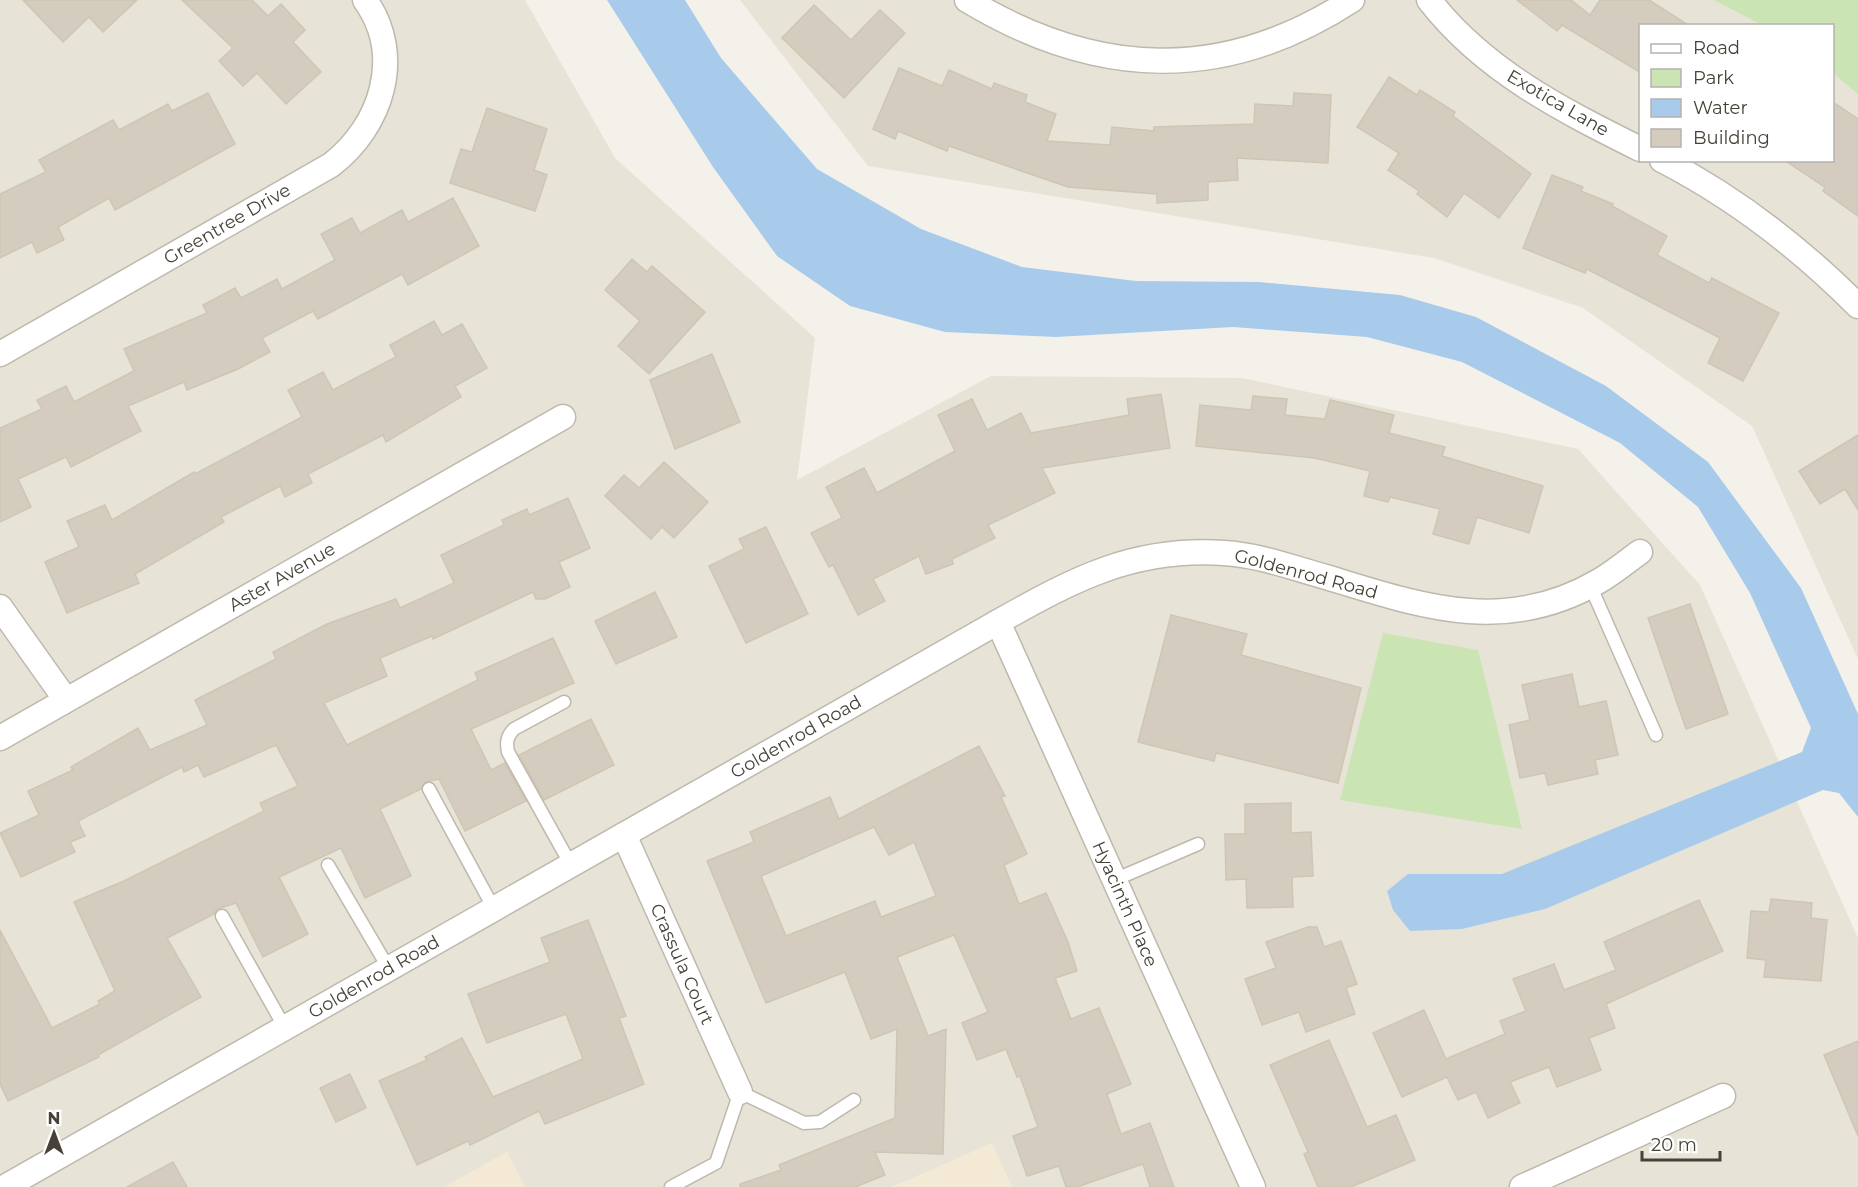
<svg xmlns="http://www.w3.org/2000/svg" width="1858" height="1187" viewBox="0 0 1858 1187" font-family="Montserrat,sans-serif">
	<rect width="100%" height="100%" fill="#f3f1e9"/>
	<!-- residential -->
	<g fill="#e7e3d7" fill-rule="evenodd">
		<path d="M0,0H525L615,158L815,338L797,480L991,376L1242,378L1578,449L1700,585L1858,938V1187H1012L991,1144L892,1187H525L507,1152L445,1187H0Z"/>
		<path d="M740,0H1858V659L1752,426L1583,308L1434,258L868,166ZM1640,26H1832V160H1640Z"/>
	</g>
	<!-- commercial -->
	<g fill="#f3e9d5">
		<path d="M992,1143L1012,1187H893Z"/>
		<path d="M507,1152L525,1187H445Z"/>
	</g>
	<!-- green -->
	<g fill="#cae4b4">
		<path d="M1714,0H1858V94L1833,73L1832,26L1762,25Z"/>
		<path d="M1383,633L1478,650L1522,829L1340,800Z"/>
	</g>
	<!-- water -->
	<path fill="#a9cbeb" d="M607,0H685L721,58L817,169L921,229L1022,267L1136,281L1259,282L1400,295L1476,317L1606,386L1708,462L1801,588L1858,714V817L1839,793L1823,790L1545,909L1462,929L1410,931L1393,910L1387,891L1408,874H1502L1802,752L1811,728L1750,593L1698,507L1620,443L1462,362L1367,337L1233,327L1056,337L945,332L850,306L777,256L713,167Z"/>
	<!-- building -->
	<g fill="#d4cdbf" stroke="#cec6b2" stroke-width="1.5" fill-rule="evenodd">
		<path d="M23,0H137L103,32L89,17L63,42Z"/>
		<path d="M182,0H252L268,16L281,4L305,30L293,42L321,72L286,104L257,73L243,86L219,61L233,48Z"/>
		<path d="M1517,0H1571L1590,15L1600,0H1649L1690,26H1641V73L1562,25L1557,31Z"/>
		<path d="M814,5L851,40L880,10L905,33L844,98L782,38Z"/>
		<path d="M899,68L942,86L949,70L992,89L994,83L1027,95L1025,102L1056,114L1047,141L1110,145L1112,127L1154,131V127L1254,124L1255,104L1293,106L1294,93L1331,95L1328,163L1237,158L1238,180L1208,182V200L1157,203V194L1068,187L949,146L947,151L898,131L895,139L873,129Z"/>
		<path d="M1389,77L1417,95L1420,90L1455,112L1453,116L1531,174L1499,218L1464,193L1447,217L1417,194L1419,191L1388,170L1399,153L1357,127Z"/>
		<path d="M208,93L235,144L115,210L109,198L58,227L64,240L37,253L32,242L0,258V194L46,172L39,160L113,120L119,130L168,104L172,111Z"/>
		<path d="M1833,102L1858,119V216L1823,191L1825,187L1784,160H1833Z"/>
		<path d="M487,108L547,129L534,170L547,175L535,211L450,183L461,149L472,152Z"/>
		<path d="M1552,175L1583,187L1581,191L1613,204L1612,206L1667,236L1657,255L1709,283L1712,278L1779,313L1743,381L1708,363L1720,338L1587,269L1585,273L1523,248Z"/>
		<path d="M453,198L479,246L408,285L402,274L318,319L313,311L262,338L270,352L238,369L187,390L184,382L128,406L141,431L71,467L66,457L18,479L31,507L0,522V428L42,409L37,400L66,386L74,402L134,371L124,349L207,313L203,305L235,288L241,298L277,279L282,289L335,260L321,234L352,218L360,233L402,210L408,222Z"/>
		<path d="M632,259L647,272L652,266L705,312L649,374L618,346L640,321L605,290Z"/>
		<path d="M434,321L442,335L462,324L487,368L455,386L461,397L386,442L383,435L308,474L312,483L285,497L280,486L221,517L224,522L135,574L139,583L67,613L45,562L79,547L67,521L105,505L112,520L194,472L195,474L302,417L288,390L323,372L333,390L396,357L390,345Z"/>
		<path d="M712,354L740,422L675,449L650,380Z"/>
		<path d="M1161,394L1170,448L1042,468L1055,493L988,525L995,538L952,559L953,564L926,574L919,556L873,579L885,601L858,615L833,565L829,567L811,533L842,518L826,487L864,468L877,493L955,451L938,415L972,399L987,430L1021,413L1031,433L1129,415L1127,399Z"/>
		<path d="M1253,396L1287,399L1285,415L1325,419L1330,400L1394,415L1389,433L1445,447L1442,456L1543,486L1529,533L1477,517L1469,544L1433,534L1440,509L1390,497L1388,502L1364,496L1370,471L1315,458L1196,446L1200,405L1251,410Z"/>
		<path d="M1858,435V510L1845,489L1820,504L1799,471Z"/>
		<path d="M664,462L708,502L674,538L662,527L651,539L605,496L624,475L639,488Z"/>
		<path d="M568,498L590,548L559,562L570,587L545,599H536L533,592L433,639L432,636L380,658L387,676L324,703L347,745L478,680L475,673L553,638L574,683L471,729L491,770L505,763L526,801L465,831L439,779L425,782L421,789L380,809L411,876L365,898L341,848L279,877L308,934L263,957L236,903L217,909L214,914L167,938L201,997L98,1055L99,1057L8,1101L0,1084V930L52,1028L100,1004L98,1001L115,991L74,902L124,881L264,811L260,803L298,786L276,745L204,777L198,765L184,772L182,767L78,821L85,836L70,842L75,852L21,877L0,833L39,815L28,791L73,770L71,767L138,728L150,750L207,725L195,700L276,659L273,652L327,624L396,599L400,608L454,583L441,555L504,525L502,520L527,509L529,515Z"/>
		<path d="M766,527L808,614L746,643L709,566L744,549L739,539Z"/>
		<path d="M655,592L677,637L616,664L595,621Z"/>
		<path d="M1690,604L1728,714L1686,729L1648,618Z"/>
		<path d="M1171,615L1247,634L1241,655L1361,688L1338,783L1216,753L1214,761L1138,742Z"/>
		<path d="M1572,674L1579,707L1606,701L1618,755L1595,760L1598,774L1548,785L1545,773L1520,778L1509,725L1530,720L1522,685Z"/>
		<path d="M591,719L614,765L544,800L519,755Z"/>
		<path d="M979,746L1005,796L1001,797L1027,854L1004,865L1019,904L1046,893L1068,942L1077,971L1055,978L1071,1019L1099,1008L1131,1084L1107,1094L1121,1134L1150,1123L1174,1187H1150L1143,1164L1077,1187H1066L1059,1166L1027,1176L1013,1136L1038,1127L1020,1076L1017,1077L1006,1049L977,1060L962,1023L988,1012L954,935L897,957L928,1036L946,1029L943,1154L875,1152L885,1175L855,1187H740V1184L781,1170L779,1165L895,1118L897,1029L871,1039L845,972L766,1003L707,861L754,842L750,832L830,797L839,819ZM874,827L889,855L914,842L936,896L881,917L875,901L786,936L761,876Z"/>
		<path d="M1291,803V833L1311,832L1313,876L1292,877L1293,907L1247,908L1246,879L1226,880L1225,834H1245V804Z"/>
		<path d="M1771,899L1812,903L1811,918L1827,920L1821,981L1764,977L1766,960L1747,958L1751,911L1769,912Z"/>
		<path d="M1699,900L1723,951L1606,1004L1615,1028L1589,1038L1601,1070L1557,1087L1549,1067L1510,1082L1520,1103L1488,1118L1476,1092L1458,1100L1447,1077L1402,1097L1373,1033L1424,1010L1446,1059L1505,1034L1500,1021L1526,1011L1513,979L1554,964L1564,990L1616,970L1604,942Z"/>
		<path d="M588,920L626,1016L619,1018L644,1084L545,1124L539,1111L470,1145L468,1141L417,1165L379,1081L427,1060L425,1057L462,1038L493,1097L583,1059L566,1014L487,1043L468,994L550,962L541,938Z"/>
		<path d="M1308,927H1317L1324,947L1341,941L1357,984L1346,988L1355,1014L1306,1032L1299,1012L1262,1025L1245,979L1276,968L1266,942Z"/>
		<path d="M1329,1040L1367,1127L1396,1115L1415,1160L1351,1187H1318L1304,1154L1308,1152L1270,1065Z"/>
		<path d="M1858,1041V1136L1824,1055Z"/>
		<path d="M350,1074L366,1108L336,1122L320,1088Z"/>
		<path d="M173,1162L187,1187H127Z"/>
	</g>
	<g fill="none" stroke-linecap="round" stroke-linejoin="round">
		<defs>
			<g id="service">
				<path d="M1590,585L1656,735"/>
				<path d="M564,702L514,729C507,736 506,742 508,752L571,865"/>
				<path d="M429,789L494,909"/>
				<path d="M328,865L389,969"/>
				<path d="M1114,880L1198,844"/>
				<path d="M222,916L285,1028"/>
				<path d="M671,1187L716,1163L740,1092L804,1123L820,1122L854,1100"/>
			</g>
			<g id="minor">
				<path d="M967,0C1096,78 1223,84 1352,0"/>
				<path d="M1429,0C1484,71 1562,110 1640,149"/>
				<path d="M1662,160C1734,197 1801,249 1858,306"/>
				<path d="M0,354L331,165C381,127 405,56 365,0"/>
				<path d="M0,607L66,700"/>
				<path d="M998,622L1253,1187"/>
				<path d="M0,738L563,417"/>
				<path d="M624,835L740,1092"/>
				<path d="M5,1187L998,622C1074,579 1134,547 1224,553C1259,555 1293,568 1326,577C1421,606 1505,636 1599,581C1613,573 1626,562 1640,552"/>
				<path d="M1522,1187L1723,1096"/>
			</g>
		</defs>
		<!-- service casing -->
		<use href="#service" stroke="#beb9ac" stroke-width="15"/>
		<!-- minor casing -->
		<use href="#minor" stroke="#beb9ac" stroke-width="27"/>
		<!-- service -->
		<use href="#service" stroke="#fff" stroke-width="12"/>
		<!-- minor -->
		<use href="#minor" stroke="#fff" stroke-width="24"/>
	</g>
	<g text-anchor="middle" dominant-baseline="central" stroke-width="4.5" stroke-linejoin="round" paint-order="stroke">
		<!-- street labels -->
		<g font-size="18" fill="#464238" stroke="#fff">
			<text transform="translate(1558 103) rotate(30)">Exotica Lane</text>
			<text transform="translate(227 224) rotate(-30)">Greentree Drive</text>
			<text transform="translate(1306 574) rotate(15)">Goldenrod Road</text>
			<text transform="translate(282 577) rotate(-30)">Aster Avenue</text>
			<text transform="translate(796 737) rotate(-30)">Goldenrod Road</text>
			<text transform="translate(1125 904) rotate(66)">Hyacinth Place</text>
			<text transform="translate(682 964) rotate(66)">Crassula Court</text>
			<text transform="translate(374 977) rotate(-30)">Goldenrod Road</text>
		</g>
	</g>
	<!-- legend -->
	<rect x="1639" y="24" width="195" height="138" fill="#ffffff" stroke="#b5b3af" stroke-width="1.5"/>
	<rect x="1651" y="44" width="30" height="9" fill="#ffffff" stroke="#b5b3af" stroke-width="1.5"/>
	<text x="1693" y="54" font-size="18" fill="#464238">Road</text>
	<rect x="1651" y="69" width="30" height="18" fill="#cae4b4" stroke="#b5b3af" stroke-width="1.5"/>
	<text x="1693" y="84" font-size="18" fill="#464238">Park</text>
	<rect x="1651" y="99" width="30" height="18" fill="#a9cbeb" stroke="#b5b3af" stroke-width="1.5"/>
	<text x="1693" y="114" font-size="18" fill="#464238">Water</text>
	<rect x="1651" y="129" width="30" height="18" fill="#d4cdbf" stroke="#b5b3af" stroke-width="1.5"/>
	<text x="1693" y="144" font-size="18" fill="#464238">Building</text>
	<!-- north arrow -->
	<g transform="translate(54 1133)" stroke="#ffffff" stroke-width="4.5" paint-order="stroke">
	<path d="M0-4.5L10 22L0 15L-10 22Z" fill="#464238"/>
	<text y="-9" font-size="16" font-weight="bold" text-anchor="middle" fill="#464238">N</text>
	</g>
	<!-- scale -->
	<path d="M1642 1151v9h78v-9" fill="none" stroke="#464238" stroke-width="3"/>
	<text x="1651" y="1151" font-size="18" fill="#464238" stroke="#ffffff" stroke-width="4.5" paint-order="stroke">20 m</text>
</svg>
